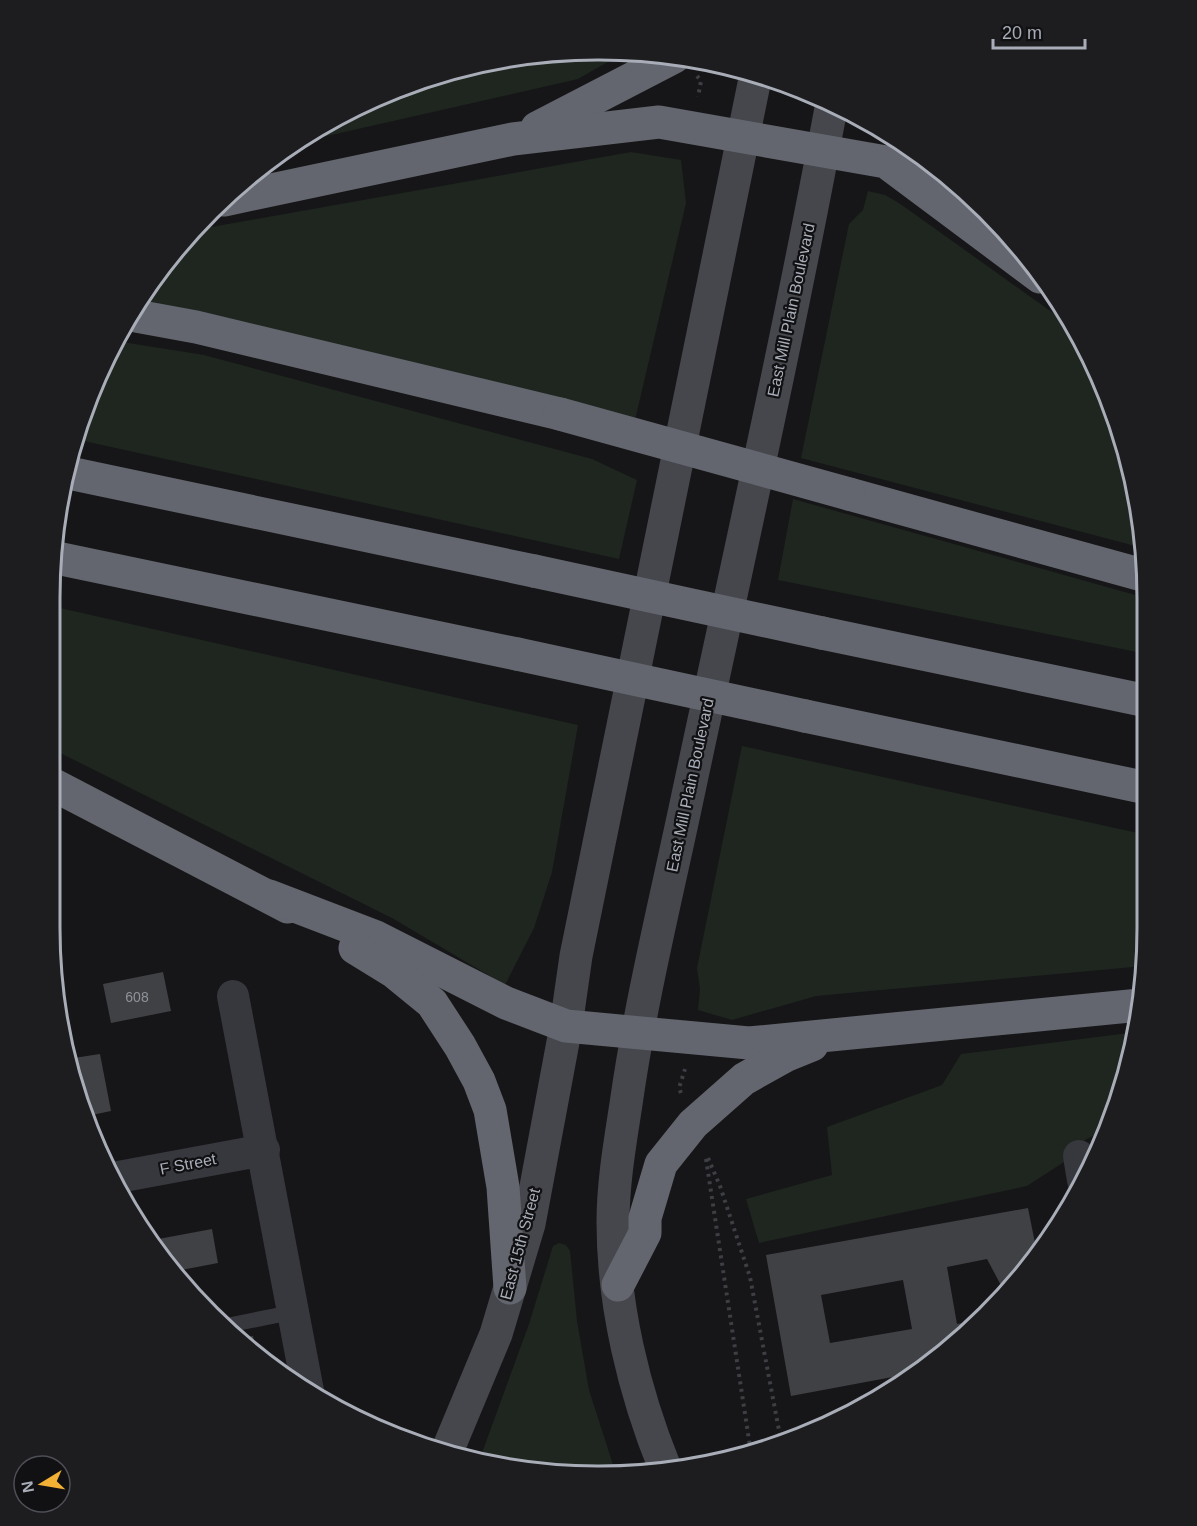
<svg xmlns="http://www.w3.org/2000/svg" width="1197" height="1526" viewBox="0 0 1197 1526" font-family="Arial,sans-serif">
	<rect width="100%" height="100%" fill="#161618"/>
	<!-- green -->
	<g fill="#1e261f">
		<path d="M627,51L578,79L296,143L324,123L422,79L527,54Z"/>
		<path d="M631,152L681,160L686,203L635,420L143,301L163,264L195,230Z"/>
		<path d="M868,191L885,195L899,203L1077,330L1118,422L1143,548L801,458L849,224L863,210Z"/>
		<path d="M122,342L204,355L592,459L637,480L619,559L75,439L79,422Z"/>
		<path d="M793,499L1146,598L1147,654L778,580Z"/>
		<path d="M51,606L578,725L552,872L534,928L505,985L392,918L50,748Z"/>
		<path d="M742,746L1147,835V928L1144,966L816,996L732,1020L698,1010L700,989L697,968Z"/>
		<path d="M1137,1032L1109,1128L1081,1142L1064,1162L1027,1186L759,1243L746,1199L832,1175L827,1127L942,1085L961,1054Z"/>
		<path d="M559,1243L566,1245L570,1251L577,1321L589,1390L616,1474L599,1476L479,1461L529,1324L553,1246Z"/>
	</g>
	<!-- building -->
	<g fill="#404145" fill-rule="evenodd">
		<path d="M163,972L171,1011L111,1023L103,984Z"/>
		<path d="M100,1054L111,1111L87,1116L68,1070L67,1059Z"/>
		<path d="M1028,1208L1037,1253L1004,1291L987,1259L947,1267L957,1324L978,1320L961,1340L914,1373L791,1396L766,1255ZM903,1280L912,1329L830,1343L821,1295Z"/>
		<path d="M212,1229L218,1263L176,1271L153,1240Z"/>
		<path d="M253,1336L256,1351L239,1338Z"/>
	</g>
	<g fill="none" stroke-linecap="round" stroke-linejoin="round">
		<!-- path -->
		<g stroke="#3d3f44" stroke-width="4" stroke-dasharray="3 4.5" stroke-linecap="butt">
			<path d="M697,76L701,81L698,97"/>
			<path d="M681,1093L679,1088L685,1069"/>
			<path d="M708,1158L720,1186L750,1277L781,1441"/>
			<path d="M706,1159L751,1453"/>
		</g>
		<!-- service -->
		<path stroke="#37383d" stroke-width="15" d="M224,1326L294,1312"/>
		<!-- minor -->
		<g stroke="#37383d" stroke-width="32">
			<path d="M233,996L308,1391"/>
			<path d="M1079,1156L1083,1180"/>
			<path d="M113,1178L264,1150"/>
		</g>
		<!-- secondary -->
		<g stroke="#45474d" stroke-width="33">
			<path d="M446,1454L496,1334L529,1224L566,1026L576,956L756,74"/>
			<path d="M665,1468C634,1392 613,1305 613,1222C613,1183 620,1143 626,1104C640,1005 664,907 685,809C735,574 788,339 832,103"/>
		</g>
		<!-- motorway -->
		<g stroke="#63666e" stroke-width="33">
			<path d="M537,128L674,57"/>
			<path d="M224,200L513,139L659,122L886,162L1040,277"/>
			<path d="M136,316L196,327L560,414"/>
			<path d="M69,473L534,571"/>
			<path d="M849,494L1146,576"/>
			<path d="M52,557L517,654"/>
			<path d="M822,633L1147,701"/>
			<path d="M805,716L1147,788"/>
			<path d="M50,783L288,907"/>
			<path d="M269,896L376,937L506,1003L566,1026L749,1043L1140,1005"/>
			<path d="M355,948L394,972L432,1003L460,1046L479,1081L490,1110L503,1187L510,1288"/>
			<path d="M618,1285L645,1233V1218L661,1164L693,1124L744,1079L785,1056L812,1045"/>
		</g>
		<!-- motorway-bridge -->
		<g stroke="#63666e" stroke-width="33">
			<path d="M560,414L849,494"/>
			<path d="M534,571L822,633"/>
			<path d="M517,654L805,716"/>
		</g>
	</g>
	<g text-anchor="middle" dominant-baseline="central" stroke-width="4.5" stroke-linejoin="round" paint-order="stroke">
		<!-- number labels -->
		<g font-size="14" fill="#8e929b">
			<text x="137" y="997">608</text>
		</g>
		<!-- street labels -->
		<g font-size="16" fill="#a8adb8" stroke="#111113">
			<text transform="translate(791 310) rotate(-78)">East Mill Plain Boulevard</text>
			<text transform="translate(690 785) rotate(-78)">East Mill Plain Boulevard</text>
			<text transform="translate(188 1164) rotate(-11)">F Street</text>
			<text transform="translate(520 1244) rotate(-75)">East 15th Street</text>
		</g>
	</g>
	<!-- crop -->
	<path d="M0 0H1197V1526H0ZM598 60H599A538 538 0 0 1 1137 598V928A538 538 0 0 1 599 1466H598A538 538 0 0 1 60 928V598A538 538 0 0 1 598 60Z" fill="#1d1d20" fill-rule="evenodd"/>
	<path fill="none" stroke="#a8adb8" stroke-width="3" d="M598 60H599A538 538 0 0 1 1137 598V928A538 538 0 0 1 599 1466H598A538 538 0 0 1 60 928V598A538 538 0 0 1 598 60Z"/>
	<!-- north arrow -->
	<g transform="translate(42 1484) rotate(259)"><circle r="28" fill="#111113" stroke="#4d4f55" stroke-width="1.5"/>
	<path d="M0-4.5L10 22L0 15L-10 22Z" fill="#f2b134"/>
	<text y="-9" font-size="16" font-weight="bold" text-anchor="middle" fill="#a8adb8">N</text>
	</g>
	<!-- scale -->
	<path d="M993 39v9h92v-9" fill="none" stroke="#a8adb8" stroke-width="3"/>
	<text x="1002" y="39" font-size="18" fill="#a8adb8" stroke="#111113" stroke-width="4.5" paint-order="stroke">20 m</text>
</svg>
